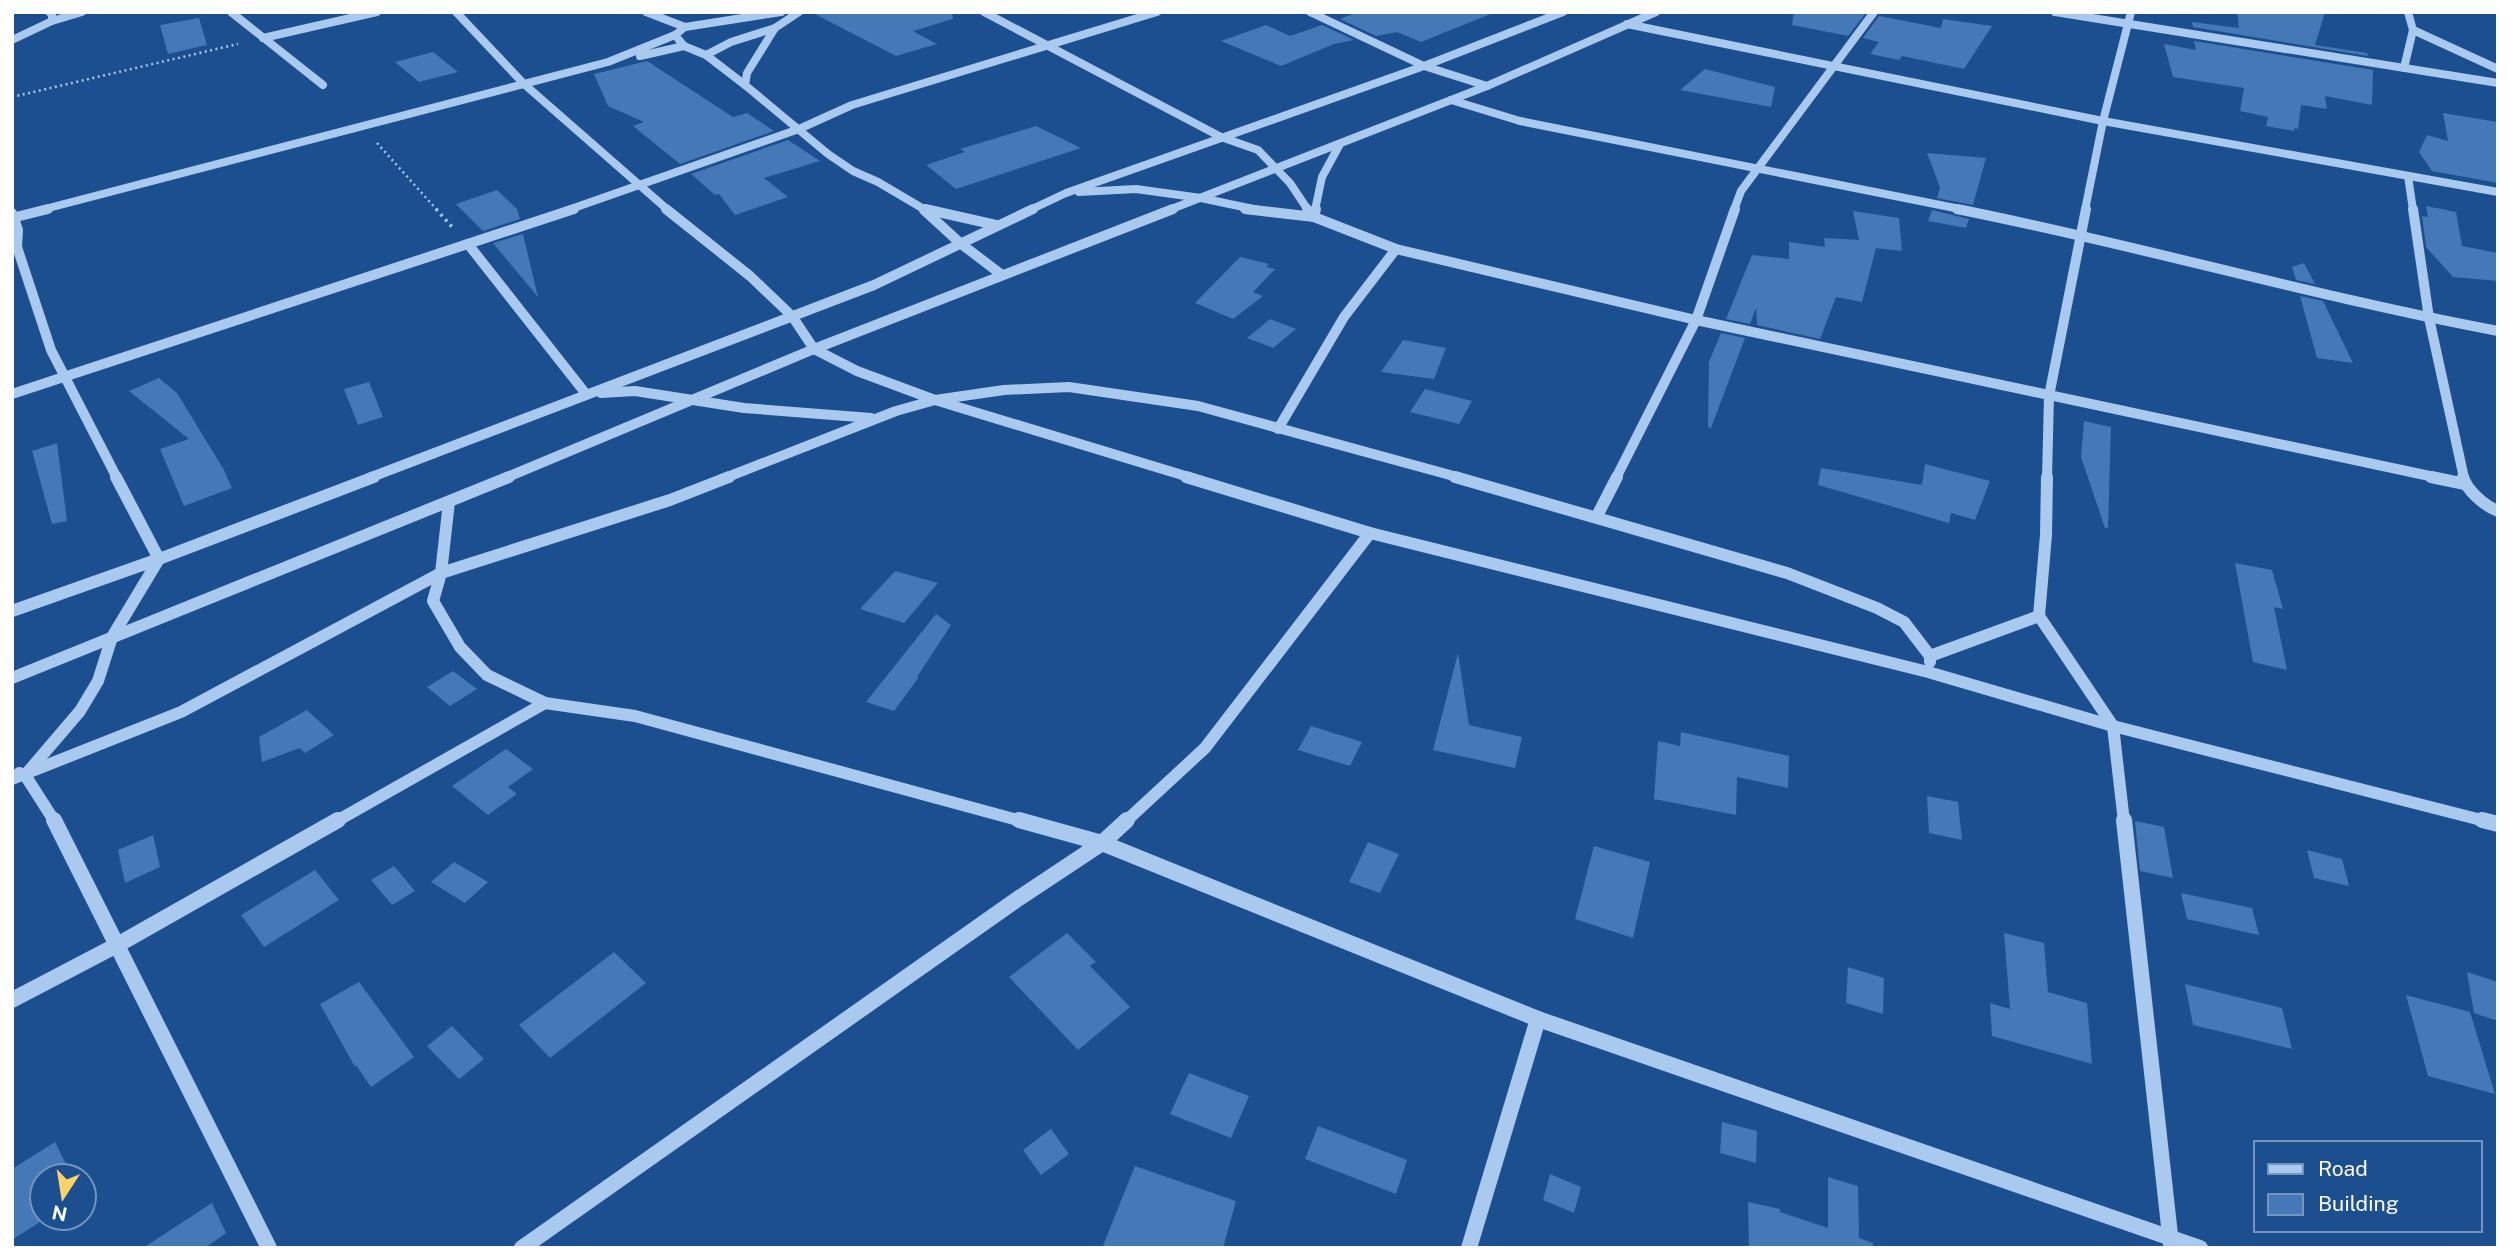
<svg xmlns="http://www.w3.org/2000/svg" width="2510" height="1260" viewBox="0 0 2510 1260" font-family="'Public Sans',sans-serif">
	<rect width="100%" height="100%" fill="#1b4f8f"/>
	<!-- building -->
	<g fill="#4478b7">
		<path d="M811,12H952L953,19L913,31L937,44L896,56Z"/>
		<path d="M1352,12H1493V13L1421,42L1397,32L1376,36L1340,19L1355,13Z"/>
		<path d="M1794,12H1858L1865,14L1848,36L1792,25Z"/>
		<path d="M2237,12H2325L2315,45L2367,53L2368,56L2193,27L2192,22L2239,28Z"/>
		<path d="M1879,16L1941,28L1943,19L1992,26L1964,69L1902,56L1899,60L1870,54L1879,42L1863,38Z"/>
		<path d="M199,18L207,45L168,54L160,25Z"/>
		<path d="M1266,25L1290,36L1322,25L1354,40L1334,44L1281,66L1221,41Z"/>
		<path d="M2194,41L2373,70L2372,105L2325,96L2327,109L2301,105L2298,129L2295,128L2294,131L2266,126L2268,117L2240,111L2244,88L2173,77L2164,44L2196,50Z"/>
		<path d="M433,52L458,72L419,82L395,62Z"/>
		<path d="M647,61L733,117L747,113L774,131L680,164L633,126L644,122L608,106L594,74Z"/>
		<path d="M1705,69L1775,87L1771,107L1680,90Z"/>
		<path d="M2443,113L2498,122V183L2432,171L2419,152L2427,135L2448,141Z"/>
		<path d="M1036,126L1081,148L956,189L926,165L965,152L960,149Z"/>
		<path d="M788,140L820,161L764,178L788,197L735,215L719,194L715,195L691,174Z"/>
		<path d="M1927,153L1986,158L1973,205L1937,198L1940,187Z"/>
		<path d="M497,190L517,209L520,219L483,231L456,204Z"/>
		<path d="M2426,206L2456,212L2462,246L2498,253V281L2453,277L2426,247L2422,216L2428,217Z"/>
		<path d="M1932,210L1969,219L1966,228L1928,221Z"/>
		<path d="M1853,211L1899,218L1902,251L1876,248L1862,302L1836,297L1820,339L1757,325L1756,308L1750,324L1726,319L1752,255L1789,259V242L1825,247L1824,238L1859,240Z"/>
		<path d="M523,234L538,297L493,243Z"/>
		<path d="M1240,257L1269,264L1266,267L1275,269L1253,292L1263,296L1233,319L1195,303Z"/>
		<path d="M2304,263L2315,284L2296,280L2292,267Z"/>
		<path d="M2300,296L2323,301L2353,363L2317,358Z"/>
		<path d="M1270,319L1296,329L1273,348L1247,338Z"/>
		<path d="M1721,333L1745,338L1711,428L1708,427L1709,362Z"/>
		<path d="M1403,340L1446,348L1434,379L1381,372Z"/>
		<path d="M159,378L177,393L224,470L232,488L184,506L160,449L189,439L129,391Z"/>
		<path d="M369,382L383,417L358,425L344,389Z"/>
		<path d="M1425,389L1472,401L1459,424L1410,412Z"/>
		<path d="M2084,421L2111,427L2108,528H2105L2081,457Z"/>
		<path d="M57,443L67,521L52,524L32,451Z"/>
		<path d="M1925,464L1990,481L1975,520L1951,513L1949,523L1818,485L1821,468L1922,485Z"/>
		<path d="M2235,563L2272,570L2283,609L2274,607L2287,670L2253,662Z"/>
		<path d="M895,571L938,583L904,623L860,609Z"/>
		<path d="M936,614L951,625L917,677H919L894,711L866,702Z"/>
		<path d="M1458,653L1469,725L1522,737L1515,768L1433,750Z"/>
		<path d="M453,671L477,689L450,706L427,687Z"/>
		<path d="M307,710L334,735L305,753L300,748L262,762L259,737Z"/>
		<path d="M1311,726L1362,742L1350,766L1298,750Z"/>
		<path d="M1681,732L1789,756L1788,788L1737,777L1736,815L1654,799L1658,741L1680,746Z"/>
		<path d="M506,749L533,769L508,787L517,794L488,815L452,786Z"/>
		<path d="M1927,796L1958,802L1962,840L1929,833Z"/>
		<path d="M2135,821L2164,827L2173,878L2140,871Z"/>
		<path d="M153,835L160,867L125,883L118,850Z"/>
		<path d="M1368,842L1399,854L1380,893L1349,882Z"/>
		<path d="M1594,846L1650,862L1633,938L1575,919Z"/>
		<path d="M2307,850L2342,859L2349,886L2314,878Z"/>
		<path d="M454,862L488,882L465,903L431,882Z"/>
		<path d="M394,866L415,891L392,905L371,880Z"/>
		<path d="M315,870L339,900L264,947L241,915Z"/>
		<path d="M2181,893L2252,908L2259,935L2187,919Z"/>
		<path d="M1067,933L1096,962L1090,966L1130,1007L1078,1050L1009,977Z"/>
		<path d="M2004,933L2044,943L2048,992L2087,1003L2092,1064L1992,1036L1990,1003L2010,1009Z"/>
		<path d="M614,952L646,983L550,1058L519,1025Z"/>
		<path d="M1848,967L1884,978L1883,1014L1846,1003Z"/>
		<path d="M2467,972L2498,982V1021L2474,1013Z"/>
		<path d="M359,982L414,1057L371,1087L356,1065L355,1067L320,1004Z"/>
		<path d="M2185,984L2282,1008L2292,1049L2193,1025Z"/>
		<path d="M2406,995L2470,1012L2495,1094L2428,1076Z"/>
		<path d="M452,1026L484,1059L459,1079L427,1046Z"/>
		<path d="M1189,1073L1249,1096L1231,1138L1170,1114Z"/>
		<path d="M1722,1122L1757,1131L1756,1163L1720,1153Z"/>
		<path d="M1318,1126L1407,1160L1396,1194L1305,1159Z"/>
		<path d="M1051,1129L1069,1154L1041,1175L1023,1150Z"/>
		<path d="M55,1142L72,1176H42V1218H46L12,1240V1169Z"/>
		<path d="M1135,1166L1236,1201L1223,1248H1102Z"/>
		<path d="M1550,1174L1581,1187L1574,1213L1543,1200Z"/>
		<path d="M1828,1177L1858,1186L1859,1238L1873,1243V1248H1749L1748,1202L1780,1209V1212L1828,1228Z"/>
		<path d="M212,1203L226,1233L205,1248H143Z"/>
	</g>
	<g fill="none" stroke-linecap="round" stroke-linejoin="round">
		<!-- path-far1 -->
		<g stroke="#a9c9ee" stroke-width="2.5" stroke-dasharray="2 3.5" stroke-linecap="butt">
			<path d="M12,97L238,44"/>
			<path d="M377,143L437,210"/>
		</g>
		<!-- path -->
		<path stroke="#a9c9ee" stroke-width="3.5" stroke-dasharray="2.5 4.5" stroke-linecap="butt" d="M436,209L453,228"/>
		<!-- minor-far3 -->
		<g stroke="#a9c9ee" stroke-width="8">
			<path d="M231,12L323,85"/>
			<path d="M456,12L524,84L668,210"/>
			<path d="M646,12L685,27L675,35L684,46L706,55L745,85"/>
			<path d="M984,12L1221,137L1258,150L1290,183L1308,210"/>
			<path d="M1310,12L1424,66L1487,86"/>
			<path d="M2055,12L2498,83"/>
			<path d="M2408,12L2413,30L2498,69"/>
			<path d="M52,21L82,12"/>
			<path d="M1627,24L2103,121L2498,192"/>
			<path d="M685,27L781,12"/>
			<path d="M775,28L747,73L745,85L828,154L853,171L878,182L922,208L932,210"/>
			<path d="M263,38L377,12"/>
			<path d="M12,40L52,21V14L49,12"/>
			<path d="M706,55L731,42L775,28L799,12"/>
			<path d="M640,56L684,46"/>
			<path d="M2404,68L2413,30"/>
			<path d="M1451,100L1520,121L1965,210"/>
			<path d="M2408,176L2413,210"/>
			<path d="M1079,192L1136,189L1201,198L1258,210"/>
			<path d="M41,210L608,62L675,35"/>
			<path d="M568,210L799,129L852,105L1157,12"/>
			<path d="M1030,210L1066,193L1424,66L1563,12"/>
			<path d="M1169,210L1487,86L1656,12"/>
			<path d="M1315,210L1322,177L1340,144"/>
			<path d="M1734,210L1741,191L1874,12"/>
			<path d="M2085,210L2103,121L2131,12"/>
		</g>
		<!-- minor-far2 -->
		<g stroke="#a9c9ee" stroke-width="10">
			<path d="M666,209L750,276L792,316L814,349L857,371L935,400L1192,478"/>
			<path d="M925,209L996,225"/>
			<path d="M1245,209L1314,217L1396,249L1696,320L2439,478"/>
			<path d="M1307,209L1314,217"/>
			<path d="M1957,209C2138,245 2316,297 2498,331"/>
			<path d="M2413,209L2429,318L2464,478"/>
			<path d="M924,210L960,243L1002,275"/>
			<path d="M12,213L18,230L17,247L51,350L117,478"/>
			<path d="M1314,217L1316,209"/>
			<path d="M12,218L48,209"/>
			<path d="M468,244L586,394"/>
			<path d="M601,393L635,391L744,408L871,418"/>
			<path d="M12,394L574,209"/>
			<path d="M1278,429L1344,317L1396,249"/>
			<path d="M369,478L874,285L1033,209"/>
			<path d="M505,478L814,349L1173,209"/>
			<path d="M725,478L896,411L935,400L1004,390L1069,387L1198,406L1461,478"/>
			<path d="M1616,478L1696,320L1735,209"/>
			<path d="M2047,478L2049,396L2086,209"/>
		</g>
		<!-- minor-far1 -->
		<g stroke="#a9c9ee" stroke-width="12">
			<path d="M1186,477L1370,533L1928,672L2113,726L2489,822"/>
			<path d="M1455,477L1787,573L1877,608L1904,622L1930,656"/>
			<path d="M2047,477L2046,535L2039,616L2113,726L2124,822"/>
			<path d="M2431,477L2465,484"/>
			<path d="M2463,477C2467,491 2485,506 2498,511"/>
			<path d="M449,502L441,573L433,601L460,647L487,675L545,703L635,716L1025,822"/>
			<path d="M1597,516L1617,477"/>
			<path d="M12,611L159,559L374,477"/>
			<path d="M1930,662V656L2039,616"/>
			<path d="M12,678L509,477"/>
			<path d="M19,773L25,775L55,822"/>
			<path d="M27,773L80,711L98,681L112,637L159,559L116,477"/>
			<path d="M12,779L181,712L441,573L670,500L729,477"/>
			<path d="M335,822L545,703"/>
			<path d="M1125,822L1205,748L1370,533"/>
		</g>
		<!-- minor -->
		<g stroke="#a9c9ee" stroke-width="16">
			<path d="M54,820L269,1248"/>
			<path d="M1019,820L1102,843"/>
			<path d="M1127,820L1102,843L1538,1019L2200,1248"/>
			<path d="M2124,820L2171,1244"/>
			<path d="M2482,820L2498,824"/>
			<path d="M12,1000L119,944L338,820"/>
			<path d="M522,1248L1019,898L1102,843"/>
			<path d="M1469,1248L1538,1019"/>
		</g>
	</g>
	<!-- border -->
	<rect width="2510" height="1260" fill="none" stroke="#ffffff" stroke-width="28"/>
	<!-- legend -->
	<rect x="2254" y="1141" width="228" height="91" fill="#1b4f8f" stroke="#7695bc" stroke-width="2"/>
	<rect x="2268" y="1164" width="35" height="10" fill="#a9c9ee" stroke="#7695bc" stroke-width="2"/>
	<text x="2318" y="1176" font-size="21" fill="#ffffff">Road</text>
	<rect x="2268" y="1194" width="35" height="21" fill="#4478b7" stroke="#7695bc" stroke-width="2"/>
	<text x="2318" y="1211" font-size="21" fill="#ffffff">Building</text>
	<!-- north arrow -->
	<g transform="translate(63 1197) rotate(192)"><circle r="33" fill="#1b4f8f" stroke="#7695bc" stroke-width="2"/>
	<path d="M0-5L12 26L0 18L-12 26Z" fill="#ffd166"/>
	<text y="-10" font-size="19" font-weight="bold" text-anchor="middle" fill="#ffffff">N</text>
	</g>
</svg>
